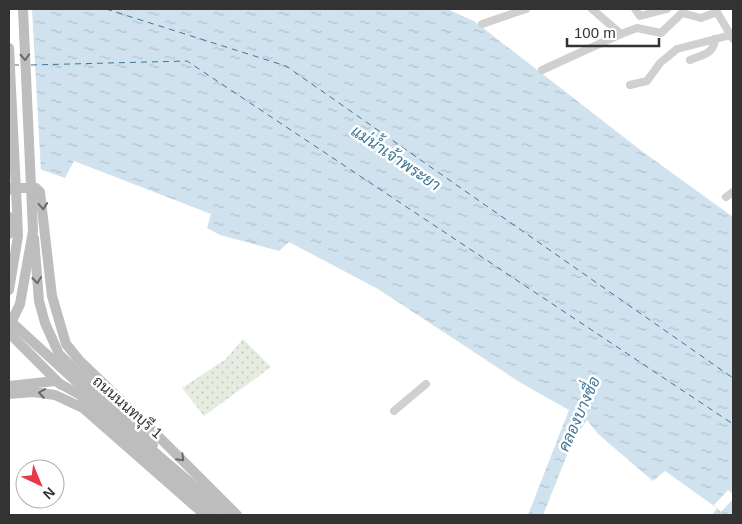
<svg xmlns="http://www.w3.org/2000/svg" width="742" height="524" viewBox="0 0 742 524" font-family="Helvetica,Sarabun,sans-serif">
	<defs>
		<pattern id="grass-dots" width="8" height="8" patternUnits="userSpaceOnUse" patternTransform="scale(1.25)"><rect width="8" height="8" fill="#e6ecdf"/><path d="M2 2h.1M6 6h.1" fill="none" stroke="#c6cbc0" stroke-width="1.8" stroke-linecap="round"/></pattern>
		<pattern id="water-ripples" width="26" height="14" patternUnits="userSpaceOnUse" patternTransform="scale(1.25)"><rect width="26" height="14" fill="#cfe2ee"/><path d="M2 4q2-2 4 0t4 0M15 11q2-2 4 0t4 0" fill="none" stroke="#b2c2cd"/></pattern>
	</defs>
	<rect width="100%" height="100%" fill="#fff"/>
	<!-- grass -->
	<path fill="url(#grass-dots)" d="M243,339L271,367L204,416L182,388L226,359Z"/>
	<!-- water -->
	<path fill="url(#water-ripples)" d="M9,9H447L474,21L643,152L733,217V515H712L717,508L665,471L653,481L598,434L587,420L573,440L543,515H528L569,410L521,383L378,289L289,242L279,251L220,235L207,228L211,214L74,161L65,178L9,158Z"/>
	<!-- pier -->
	<g fill="#fff">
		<path d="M9,9H32L41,172L10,161Z"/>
		<path d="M728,490L733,494V499L721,512L714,505Z"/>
	</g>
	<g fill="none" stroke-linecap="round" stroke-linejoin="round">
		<!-- ferry -->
		<g stroke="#3f7597" stroke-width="1" stroke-dasharray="6 5" stroke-linecap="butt">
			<path d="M106,9L286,66L733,378"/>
			<path d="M13,65H22"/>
			<path d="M31,65L187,61L733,424"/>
		</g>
		<!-- street -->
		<g stroke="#d0d0d0" stroke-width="8">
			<path d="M592,9L621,34L637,28L661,33L682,13L701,18L717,12"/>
			<path d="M635,9L640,16L667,9"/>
			<path d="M715,9L733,39"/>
			<path d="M482,24L526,9"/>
			<path d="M690,60C702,55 714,54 715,39"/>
			<path d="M542,70L621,34"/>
			<path d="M630,85L647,81L660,63L677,49L731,35"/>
			<path d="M726,197L733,192"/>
			<path d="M394,411L426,384"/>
		</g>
		<!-- secondary -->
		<g stroke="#bdbdbd" stroke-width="10">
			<path d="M9,190L10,188H36L40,192L52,296L66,344L79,360L148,426L237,515"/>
			<path d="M9,217V234"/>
			<path d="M34,238L39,301L45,323L59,354L153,445"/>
			<path d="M9,290L18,236L17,211"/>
			<path d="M9,320L138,438L228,515"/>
			<path d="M9,333L61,385"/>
			<path d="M9,394L33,392L55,395L83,408L205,515"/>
			<path d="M152,459L214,515"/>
		</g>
		<!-- secondary-bridge -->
		<g stroke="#bdbdbd" stroke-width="10">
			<path d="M9,48L17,211"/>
			<path d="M9,327L20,304L33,231L23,9"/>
			<path d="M9,386L55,381L80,395L152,459"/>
		</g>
	</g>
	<!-- one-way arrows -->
	<defs><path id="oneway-chevron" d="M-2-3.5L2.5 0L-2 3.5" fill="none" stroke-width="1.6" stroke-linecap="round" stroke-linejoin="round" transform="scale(1.25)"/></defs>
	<g stroke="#6a6a6a">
		<use href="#oneway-chevron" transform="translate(25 57) rotate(87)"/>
		<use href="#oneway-chevron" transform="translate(43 206) rotate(85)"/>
		<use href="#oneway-chevron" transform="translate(37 280) rotate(84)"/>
		<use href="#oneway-chevron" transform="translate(42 393) rotate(-171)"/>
		<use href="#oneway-chevron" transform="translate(181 458) rotate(45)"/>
	</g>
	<g text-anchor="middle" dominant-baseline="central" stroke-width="5" stroke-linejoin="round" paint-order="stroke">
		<!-- street labels -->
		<g font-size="15" fill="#333" stroke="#fff">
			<text transform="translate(128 407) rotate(41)">ถนนนนทบุรี 1</text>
		</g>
		<!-- water labels -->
		<g font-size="16" font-style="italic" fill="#3f7597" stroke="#fff">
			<text transform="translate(396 158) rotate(34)">แม่น้ำเจ้าพระยา</text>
			<text transform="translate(579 414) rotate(-66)">คลองบางซื่อ</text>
		</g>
	</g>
	<!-- border -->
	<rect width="742" height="524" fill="none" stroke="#333333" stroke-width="20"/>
	<!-- north arrow -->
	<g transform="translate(40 484) rotate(136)"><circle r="24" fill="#ffffff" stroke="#adadad"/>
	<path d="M0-4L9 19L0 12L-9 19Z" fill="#e63946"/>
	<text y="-8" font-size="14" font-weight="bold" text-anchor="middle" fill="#333333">N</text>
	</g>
	<!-- scale -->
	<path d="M567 38v8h92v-8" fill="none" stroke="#333333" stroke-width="2.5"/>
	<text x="574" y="38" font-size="15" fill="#333333" stroke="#ffffff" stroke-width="4" paint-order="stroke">100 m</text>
</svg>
